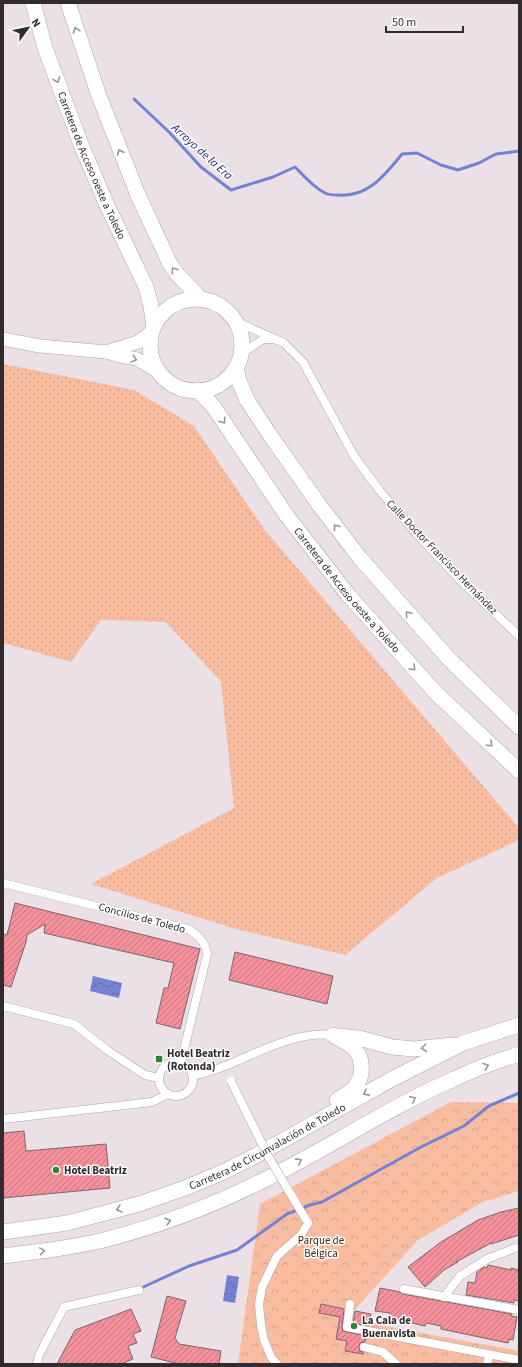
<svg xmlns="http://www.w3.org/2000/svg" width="522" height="1367" viewBox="0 0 522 1367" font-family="'Source Sans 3',sans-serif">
	<defs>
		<pattern id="grass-dots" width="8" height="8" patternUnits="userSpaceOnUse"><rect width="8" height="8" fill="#f8bda1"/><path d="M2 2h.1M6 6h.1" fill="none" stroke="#d5a38b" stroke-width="1.8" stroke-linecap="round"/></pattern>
		<pattern id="park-crowns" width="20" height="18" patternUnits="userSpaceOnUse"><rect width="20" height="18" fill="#f8bda1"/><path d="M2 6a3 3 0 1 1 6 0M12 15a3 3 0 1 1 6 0" fill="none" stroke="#d5a38b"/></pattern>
		<pattern id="water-waves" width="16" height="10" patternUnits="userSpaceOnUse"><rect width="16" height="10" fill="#7482d4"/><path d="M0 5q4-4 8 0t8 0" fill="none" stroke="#606bac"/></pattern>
		<pattern id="building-hatch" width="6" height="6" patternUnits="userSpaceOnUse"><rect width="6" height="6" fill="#f58f9a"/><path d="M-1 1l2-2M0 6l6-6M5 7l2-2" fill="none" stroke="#c7757e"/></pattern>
	</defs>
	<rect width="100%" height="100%" fill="#ece0e7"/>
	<!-- grass -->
	<path fill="url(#grass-dots)" d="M3,364L134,390L194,426L264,529L519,828V840L437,878L345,955L236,929L91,884L234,808L221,682L166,622L101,620L71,662L3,643Z"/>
	<!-- park -->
	<path fill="url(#park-crowns)" d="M451,1102L519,1103V1191L483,1202L418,1240L346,1319L519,1351V1364H238L260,1204Z"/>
	<!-- water -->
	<g fill="url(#water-waves)">
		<path d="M93,976L122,983L119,998L90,991Z"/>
		<path d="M227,1275L239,1277L235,1303L223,1301Z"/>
	</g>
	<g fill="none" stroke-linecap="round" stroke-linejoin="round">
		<!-- stream -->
		<g stroke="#7482d4" stroke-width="3">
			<path d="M134,99L169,132L201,167L231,190L273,177L295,167C304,176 313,187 325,193C329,195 333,195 337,195C368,198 385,175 402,154L417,153L441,165L458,170L479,163L496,154L519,151"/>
			<path d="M139,1289L189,1266L237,1250L287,1214L310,1205L322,1202L421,1147L464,1126L489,1106L519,1093"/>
		</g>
	</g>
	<!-- building -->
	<g fill="url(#building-hatch)" stroke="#75696a">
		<path d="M15,903L200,949L180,1029L156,1023L164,988H168L174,963L44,933L45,924L27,935L26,942L11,987L3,985V934L7,935Z"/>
		<path d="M235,952L333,976L327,1004L229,980Z"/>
		<path d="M24,1131L26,1151L106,1144L110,1188L3,1198V1133Z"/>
		<path d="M519,1208V1235L491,1244V1243L456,1262H458L444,1270L425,1287L408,1267L441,1242L478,1220L501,1212Z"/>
		<path d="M488,1265L511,1270V1268L519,1270V1301L514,1300V1303L466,1295L468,1282L475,1283L477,1272L484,1267L487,1268Z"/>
		<path d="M380,1288L400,1292L403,1294L512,1314L511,1316L517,1317L513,1340L509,1339L508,1343L441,1329V1326L426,1323L425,1326L389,1318L390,1313L375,1311Z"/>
		<path d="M167,1296L186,1301L175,1338L179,1344L221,1351L219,1364H179L151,1357Z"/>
		<path d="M321,1304L344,1309L342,1327L343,1331L366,1336L365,1342L360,1343L359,1346L360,1351L363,1352V1354L345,1351L347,1341L336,1339L340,1317L319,1313Z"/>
		<path d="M131,1309L141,1331L133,1334L137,1343L128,1346L133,1359L121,1364H57L75,1330Z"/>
		<path d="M355,1311L371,1314L368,1326L353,1323Z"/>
	</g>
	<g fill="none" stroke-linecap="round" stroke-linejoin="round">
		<defs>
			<g id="street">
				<path d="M235,321L284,343L303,362L354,456L380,491L415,532L460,580L519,636"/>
				<path d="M240,355L263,339H272"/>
				<path d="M3,883L188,929C198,935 206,942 207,955L181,1062"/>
				<path d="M3,1006L74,1024L107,1050L145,1075L159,1078"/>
				<circle cx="176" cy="1079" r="17"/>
				<path d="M193,1076C204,1073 215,1070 225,1066C260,1052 295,1031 333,1035"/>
				<path d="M3,1119L152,1102L168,1094"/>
				<path d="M404,1289L519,1310"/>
				<path d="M444,1297L460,1276L487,1259L515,1248"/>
				<path d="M350,1304L347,1327L519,1360"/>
				<path d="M364,1347L383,1352L396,1364"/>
				<path d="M37,1364L39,1355L64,1307L139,1290"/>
				<path d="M277,1364L271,1357L264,1340L261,1325L259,1304L262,1287L277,1256L301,1235L308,1223"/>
				<path d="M487,1364L489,1355"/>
			</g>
			<g id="primary">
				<path d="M3,339L40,346L106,352L120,356L137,359L160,373"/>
				<path d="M106,352L138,342L152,331"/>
			</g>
			<g id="highway">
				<path id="s1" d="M33,3L45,48L82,147L106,203L146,287L151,306L154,327"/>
				<path d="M68,3L99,96L138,195L170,264L178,275L201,299"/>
				<circle cx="196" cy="345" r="46"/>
				<path d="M236,368L239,381L247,400L270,435L320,506L360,558L449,659L519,727"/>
				<path id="s2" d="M198,390L213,406L287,516L349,596L436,693L519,771"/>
				<path d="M333,1035C339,1039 347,1042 352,1047C364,1056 364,1076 355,1087C350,1092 343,1097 337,1100"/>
				<path d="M337,1036L359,1038L392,1047L414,1049L452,1045"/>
				<path id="s3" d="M3,1232L67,1223L139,1204L185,1188L221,1173L257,1155L392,1079L463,1043L519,1025"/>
				<path d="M3,1256C37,1252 71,1248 104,1240C158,1226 210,1207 260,1182C326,1150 387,1108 454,1079C475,1069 497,1061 519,1054"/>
			</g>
		</defs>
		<!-- street casing -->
		<use href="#street" stroke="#aea4aa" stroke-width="9"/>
		<!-- primary casing -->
		<use href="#primary" stroke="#aea4aa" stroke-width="14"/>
		<!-- highway casing -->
		<use href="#highway" stroke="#aea4aa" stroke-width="16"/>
		<!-- street -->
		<use href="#street" stroke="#fff" stroke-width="8"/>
		<!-- primary -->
		<use href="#primary" stroke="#fff" stroke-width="13"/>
		<!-- highway -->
		<use href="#highway" stroke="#fff" stroke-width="15"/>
		<defs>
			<path id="street-bridge" d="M231,1081L268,1156L308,1223"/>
		</defs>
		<!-- street-bridge casing -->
		<use href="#street-bridge" stroke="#aea4aa" stroke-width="9" stroke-linecap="butt"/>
		<!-- street-bridge -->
		<use href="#street-bridge" stroke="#fff" stroke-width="8"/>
	</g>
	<!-- one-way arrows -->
	<defs><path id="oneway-chevron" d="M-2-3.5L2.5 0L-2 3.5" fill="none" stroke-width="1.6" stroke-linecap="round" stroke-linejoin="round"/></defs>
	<g stroke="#989596">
		<use href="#oneway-chevron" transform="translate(76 30) rotate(-108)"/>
		<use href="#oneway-chevron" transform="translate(57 80) rotate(70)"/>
		<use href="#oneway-chevron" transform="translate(120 152) rotate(-113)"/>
		<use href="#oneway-chevron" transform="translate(174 270) rotate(-126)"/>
		<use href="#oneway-chevron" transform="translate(134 359) rotate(15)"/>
		<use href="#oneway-chevron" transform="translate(223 421) rotate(56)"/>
		<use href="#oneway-chevron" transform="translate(336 527) rotate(-128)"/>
		<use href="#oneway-chevron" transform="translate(408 614) rotate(-131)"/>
		<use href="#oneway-chevron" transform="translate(413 668) rotate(47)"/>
		<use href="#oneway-chevron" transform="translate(490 744) rotate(43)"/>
		<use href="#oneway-chevron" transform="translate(424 1048) rotate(173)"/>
		<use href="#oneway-chevron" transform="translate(486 1066) rotate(-20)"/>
		<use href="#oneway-chevron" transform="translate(366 1093) rotate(151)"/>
		<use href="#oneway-chevron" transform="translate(413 1099) rotate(-27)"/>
		<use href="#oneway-chevron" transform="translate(299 1161) rotate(-29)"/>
		<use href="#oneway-chevron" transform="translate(119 1209) rotate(165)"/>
		<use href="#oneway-chevron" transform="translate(168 1221) rotate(-18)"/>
		<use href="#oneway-chevron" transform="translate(42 1251) rotate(-9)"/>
	</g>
	<!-- markers -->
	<g fill="#2e8534" stroke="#fff" stroke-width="1.5">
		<rect x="155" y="1055" width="8" height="8" rx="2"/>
		<circle cx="56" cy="1170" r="4"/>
		<circle cx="354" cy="1326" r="4"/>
	</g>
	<g text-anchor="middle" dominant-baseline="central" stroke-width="3" stroke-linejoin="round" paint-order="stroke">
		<!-- street labels -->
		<g font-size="11" fill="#302b2e" stroke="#fff">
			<text stroke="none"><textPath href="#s1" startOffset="173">Carretera de Acceso oeste a Toledo</textPath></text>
			<text transform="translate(442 557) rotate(46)">Calle Doctor Francisco Hernández</text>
			<text stroke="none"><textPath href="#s2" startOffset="250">Carretera de Acceso oeste a Toledo</textPath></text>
			<text transform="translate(142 918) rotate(15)">Concilios de Toledo</text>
			<text stroke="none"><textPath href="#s3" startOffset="280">Carretera de Circunvalación de Toledo</textPath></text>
		</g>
		<!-- poi labels -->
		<g font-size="11" font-weight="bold" fill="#302b2e" stroke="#fff" text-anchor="start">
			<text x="167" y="1053">Hotel Beatriz<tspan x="167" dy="13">(Rotonda)</tspan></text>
			<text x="64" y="1170">Hotel Beatriz</text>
			<text x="362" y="1320">La Cala de<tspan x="362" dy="13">Buenavista</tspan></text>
		</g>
		<!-- park labels -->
		<g font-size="11" fill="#44210f" stroke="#fff">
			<text x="321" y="1240">Parque de<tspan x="321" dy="13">Bélgica</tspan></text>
		</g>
		<!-- water labels -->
		<g font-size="12" font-style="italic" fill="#201979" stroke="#fff">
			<text transform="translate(202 152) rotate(42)">Arroyo de la Era</text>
		</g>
	</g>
	<!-- border -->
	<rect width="522" height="1367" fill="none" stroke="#302b2e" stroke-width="8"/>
	<!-- north arrow -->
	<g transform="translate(28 28) rotate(57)" stroke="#ffffff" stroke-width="3" paint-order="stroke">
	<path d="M0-3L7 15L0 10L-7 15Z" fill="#302b2e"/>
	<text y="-6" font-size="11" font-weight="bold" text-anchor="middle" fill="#302b2e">N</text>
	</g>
	<!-- scale -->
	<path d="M386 26v6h77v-6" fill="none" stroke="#302b2e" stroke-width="2"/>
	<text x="392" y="26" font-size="12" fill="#302b2e" stroke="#ffffff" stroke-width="3" paint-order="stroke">50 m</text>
</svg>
